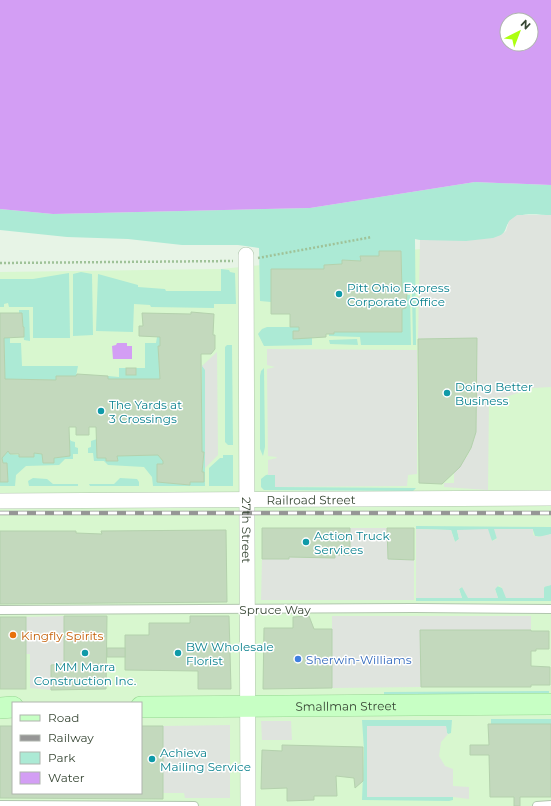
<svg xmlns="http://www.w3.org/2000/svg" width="551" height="806" viewBox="0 0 551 806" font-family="Montserrat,sans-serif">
	<rect width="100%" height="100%" fill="#e7f4e6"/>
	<!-- commercial -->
	<path fill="#d8f7cf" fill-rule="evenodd" d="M551,236V806H0V272L221,269ZM13,703H141V793H13Z"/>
	<!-- green -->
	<g fill="#acead5">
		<path d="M475,182L551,185V215C538,215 519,211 510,221C505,225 507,232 500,236C485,244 433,243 415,239L416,345H413L412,293L402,292L401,251H379V256H360L361,261L342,260V264L324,265V269L271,302L260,301L259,248L238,245H182L128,239L67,237L0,230V209L53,214L310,208Z"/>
		<path d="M221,269L229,270L230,272L235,273L236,304H214V308L151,307L150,305L134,304L133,332L96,331L98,274L138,285V287L165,289L166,291H221Z"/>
		<path d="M81,272L92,274L93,335L73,336V274Z"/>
		<path d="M69,273L70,338H33V307H9L8,303L4,304V307H0V279H33Z"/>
		<path d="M407,295H410L411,345H361L360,337L329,336V334L334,332H402V309L406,308Z"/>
		<path d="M19,310H29L30,341L24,340L22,313H19Z"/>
		<path d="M267,327H299V331H293V338H312V345L264,346L258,334L262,329Z"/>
		<path d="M157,337H160V346H158L160,379H108V376L119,377V368H126V375H136V368H145V343H156Z"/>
		<path d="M4,338H10V343H21L22,366H78L76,376L56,380L5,379Z"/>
		<path d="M357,339L358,345L330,344L329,340Z"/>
		<path d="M227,345H232L233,445H228L225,442V347Z"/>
		<path d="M202,365L205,369V486H153L152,477L144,467L108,465L104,461H94L93,453H88V448L91,447V441L97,439V458H106L107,461H118L117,456L158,455L163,461V464H157V482L190,485V482L204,472H202L204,453L202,452Z"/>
		<path d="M264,368L265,447L263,456L260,449V376L261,371Z"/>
		<path d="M69,438L71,441L75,442V447L78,448V454H73V459H65L59,465L26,466L16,475L15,486H0V482H8L7,464L3,463L2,458L8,451L10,454L34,457V453L42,454L43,463H54V458L70,456Z"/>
		<path d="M223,455H233V486H209V468L220,458H223Z"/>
		<path d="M272,474L275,475V487L416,488L413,491L264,490L261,487V479L266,475Z"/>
		<path d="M33,478L47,479L53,484H78V486H29L28,481Z"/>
		<path d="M120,478L137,479L139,482V486H90L89,484H114Z"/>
		<path d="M416,526L551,527V534L543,537L535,536L533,530L497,538L492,541L490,538L457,530L459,539L455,542L451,530L416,529Z"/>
		<path d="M551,585V601H416V598H462L459,589L462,587L498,598L495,589L497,586L502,588H544L545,586Z"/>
		<path d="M549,691V693L384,695V692Z"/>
		<rect x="491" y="719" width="60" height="5"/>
		<path d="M362,720H452L451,733L448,734L447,733L446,726H367V796L453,797V800L449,801L362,800L364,750Z"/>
	</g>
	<!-- parking -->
	<g fill="#dfe4de">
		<path d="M517,215H551V387L533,388L506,397L489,398L488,490L444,487V483H454V473L468,455L476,432L477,338L418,339L420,240L466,241L493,238L501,235L506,231L509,221Z"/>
		<path d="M267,349L417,350V474L408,475L407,486L275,487V475H268V460L277,458L276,457L268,456L267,369L275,367L267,365Z"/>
		<path d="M217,352L218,455L205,468V370L202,366Z"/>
		<path d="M350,528H387L388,559L414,560V600H261L262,559H289V557L335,558V555H350Z"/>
		<path d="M416,529L451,530L455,542L459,539L457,530L488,529L492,541L497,539L494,529H533V535L538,537L551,534V585L544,587V598H506L502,588L499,585L495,589L498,598H468L462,587L459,589L462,598H416Z"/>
		<path d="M64,616V664L51,665V690L30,688V654H26V617Z"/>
		<path d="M332,616H531V630H420L421,687L332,688Z"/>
		<path d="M261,721H291L292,740H262Z"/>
		<path d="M230,725V798H185L184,793H163V726Z"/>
		<path d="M367,726H446L447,733L448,734L441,742L439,756L445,766L453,769V786L469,787V799L453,797H367Z"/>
	</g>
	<!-- water -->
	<g fill="#d39ef4" fill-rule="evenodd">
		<path d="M0,0H551V185L475,182L310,208L53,214L0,209ZM507,20H531V44H507Z"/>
		<path d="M117,343H127V346H132V359H113L112,346L116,345Z"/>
	</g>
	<!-- building -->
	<g fill="#c3d9bd" stroke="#b4d1ad">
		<path d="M379,251H401L402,292H407L406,308L402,309V332H334V334H326V337L293,339V331H299V327H290V314H271V269H324V265L342,264V260L361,261L360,256H379Z"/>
		<path d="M191,312L214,314L213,335H215V349L211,354H201L202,452H204L202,472H204V482H190V485L157,482V464H163V461L158,455L117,456L118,461H106V458H97L96,427H89V435H76V427H69L70,456L54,458V463H43L42,454L34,453V457H19V454H10L8,451L2,458L3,463H7L8,482H0V313H22L23,327H24V337L4,338L5,379L56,380V376H76L77,374L108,376V379H160L158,346H160V337L139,336V326H143L142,313L191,314Z"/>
		<path d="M477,338L476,432L471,448L460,467L442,484L419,483L418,339Z"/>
		<rect x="126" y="368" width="10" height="7"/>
		<path d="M262,528H350V555H335V558L289,557V559H262Z"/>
		<path d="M387,528H414V560L388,559Z"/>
		<path d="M226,530L227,602L0,604V531H76V533L102,534L101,531Z"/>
		<path d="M64,616H107L106,689L51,690V665L64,664Z"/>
		<path d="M190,616H229L231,689H198V671L125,670V635H149V623H190Z"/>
		<path d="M309,616L314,629H332V688L263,689L264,628H293V617Z"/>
		<rect x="0" y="617" width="26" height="72"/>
		<path d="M420,630H531V631H549V649H536V651H531V666L550,667V685H531V687H421Z"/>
		<rect x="107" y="648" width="18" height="9"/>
		<path d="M488,724H551V797H520V806H514V797H490L489,755H470V745H489Z"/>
		<path d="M0,726H13V793H141V726H163V799L0,798Z"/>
		<path d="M282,745L363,747V781L355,788L354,778L336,776L337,796H314V800L287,801V788L261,789L262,750L282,751Z"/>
	</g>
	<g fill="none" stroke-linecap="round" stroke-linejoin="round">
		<defs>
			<g id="lane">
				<path d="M0,610L414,608L551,609"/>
				<path d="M0,805L194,806"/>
				<path d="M537,806L551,805"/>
			</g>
			<g id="street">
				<path id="s1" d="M246,255L248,806"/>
				<path id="s2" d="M0,501L551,498"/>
			</g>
			<g id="secondary">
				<path id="s3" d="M141,707L551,704"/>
				<path d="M0,708L13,707"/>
			</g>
		</defs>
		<!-- lane casing -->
		<use href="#lane" stroke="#b1c6ae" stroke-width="10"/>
		<!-- street casing -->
		<use href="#street" stroke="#b1c6ae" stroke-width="16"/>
		<!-- secondary casing -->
		<use href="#secondary" stroke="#97d793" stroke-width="22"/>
		<!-- path -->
		<g stroke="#9fc298" stroke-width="2.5" stroke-dasharray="2 2" stroke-linecap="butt">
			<path d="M258,258L372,237"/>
			<path d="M0,263L233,261"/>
		</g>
		<!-- lane -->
		<use href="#lane" stroke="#fff" stroke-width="8"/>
		<!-- street -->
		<use href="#street" stroke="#fff" stroke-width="15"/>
		<!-- secondary -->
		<use href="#secondary" stroke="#c7ffc4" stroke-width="21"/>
		<defs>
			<path id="rail" d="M0,513H551"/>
		</defs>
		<!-- rail casing -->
		<use href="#rail" stroke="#969696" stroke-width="4.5"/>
		<!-- rail -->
		<use href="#rail" stroke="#fff" stroke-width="3" stroke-dasharray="9" stroke-linecap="butt"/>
	</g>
	<!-- markers -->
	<g fill="#0f9aa8" stroke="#fff" stroke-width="1.5">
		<circle cx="339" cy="294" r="4"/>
		<circle cx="447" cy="393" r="4"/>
		<circle cx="101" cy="411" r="4"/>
		<circle cx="306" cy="542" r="4"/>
		<circle cx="85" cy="653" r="4"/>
		<circle cx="178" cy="653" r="4"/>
		<circle cx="152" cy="759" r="4"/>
	</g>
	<circle fill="#e8710a" stroke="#fff" stroke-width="1.5" cx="13" cy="635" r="4"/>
	<circle fill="#3f7fe0" stroke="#fff" stroke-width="1.5" cx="298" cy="659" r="4"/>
	<g text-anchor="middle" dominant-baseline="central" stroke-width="3" stroke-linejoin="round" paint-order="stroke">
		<!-- culture labels -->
		<g font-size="12" fill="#0d838f" stroke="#fff" text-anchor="start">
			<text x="347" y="287">Pitt Ohio Express<tspan x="347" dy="14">Corporate Office</tspan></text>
			<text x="455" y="386">Doing Better<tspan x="455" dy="14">Business</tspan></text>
			<text x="109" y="404">The Yards at<tspan x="109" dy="14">3 Crossings</tspan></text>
			<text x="314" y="535">Action Truck<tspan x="314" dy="14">Services</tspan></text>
			<text x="186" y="646">BW Wholesale<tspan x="186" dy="14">Florist</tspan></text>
			<text x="85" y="666" text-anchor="middle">MM Marra<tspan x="85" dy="14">Construction Inc.</tspan></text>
			<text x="160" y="752">Achieva<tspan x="160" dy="14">Mailing Service</tspan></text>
		</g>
		<!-- street labels -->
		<g font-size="12" fill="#384735" stroke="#fff">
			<text stroke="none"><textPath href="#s2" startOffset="311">Railroad Street</textPath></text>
			<text stroke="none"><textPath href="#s1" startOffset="275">27th Street</textPath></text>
			<text x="275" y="609">Spruce Way</text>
			<text stroke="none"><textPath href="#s3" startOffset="205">Smallman Street</textPath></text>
		</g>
		<!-- food labels -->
		<g font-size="12" fill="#c56008" stroke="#fff" text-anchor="start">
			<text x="21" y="635">Kingfly Spirits</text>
		</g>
		<!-- shop labels -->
		<g font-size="12" fill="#366cbe" stroke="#fff" text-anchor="start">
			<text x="306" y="659">Sherwin-Williams</text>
		</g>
	</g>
	<!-- legend -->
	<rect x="12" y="702" width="130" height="92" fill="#ffffff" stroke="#afb5ae"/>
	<rect x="20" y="715" width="20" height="6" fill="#c7ffc4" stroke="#afb5ae"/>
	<text x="48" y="722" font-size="12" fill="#384735">Road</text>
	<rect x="20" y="735" width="20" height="6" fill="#969696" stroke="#afb5ae"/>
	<text x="48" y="742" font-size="12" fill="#384735">Railway</text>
	<rect x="20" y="752" width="20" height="12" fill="#acead5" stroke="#afb5ae"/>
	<text x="48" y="762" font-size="12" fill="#384735">Park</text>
	<rect x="20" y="772" width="20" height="12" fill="#d39ef4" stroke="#afb5ae"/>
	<text x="48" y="782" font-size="12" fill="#384735">Water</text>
	<!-- north arrow -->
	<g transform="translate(519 32) rotate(42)"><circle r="19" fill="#ffffff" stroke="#afb5ae"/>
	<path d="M0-3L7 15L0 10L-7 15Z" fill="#acff11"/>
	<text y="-6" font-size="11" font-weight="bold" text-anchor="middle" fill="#384735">N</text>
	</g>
</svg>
